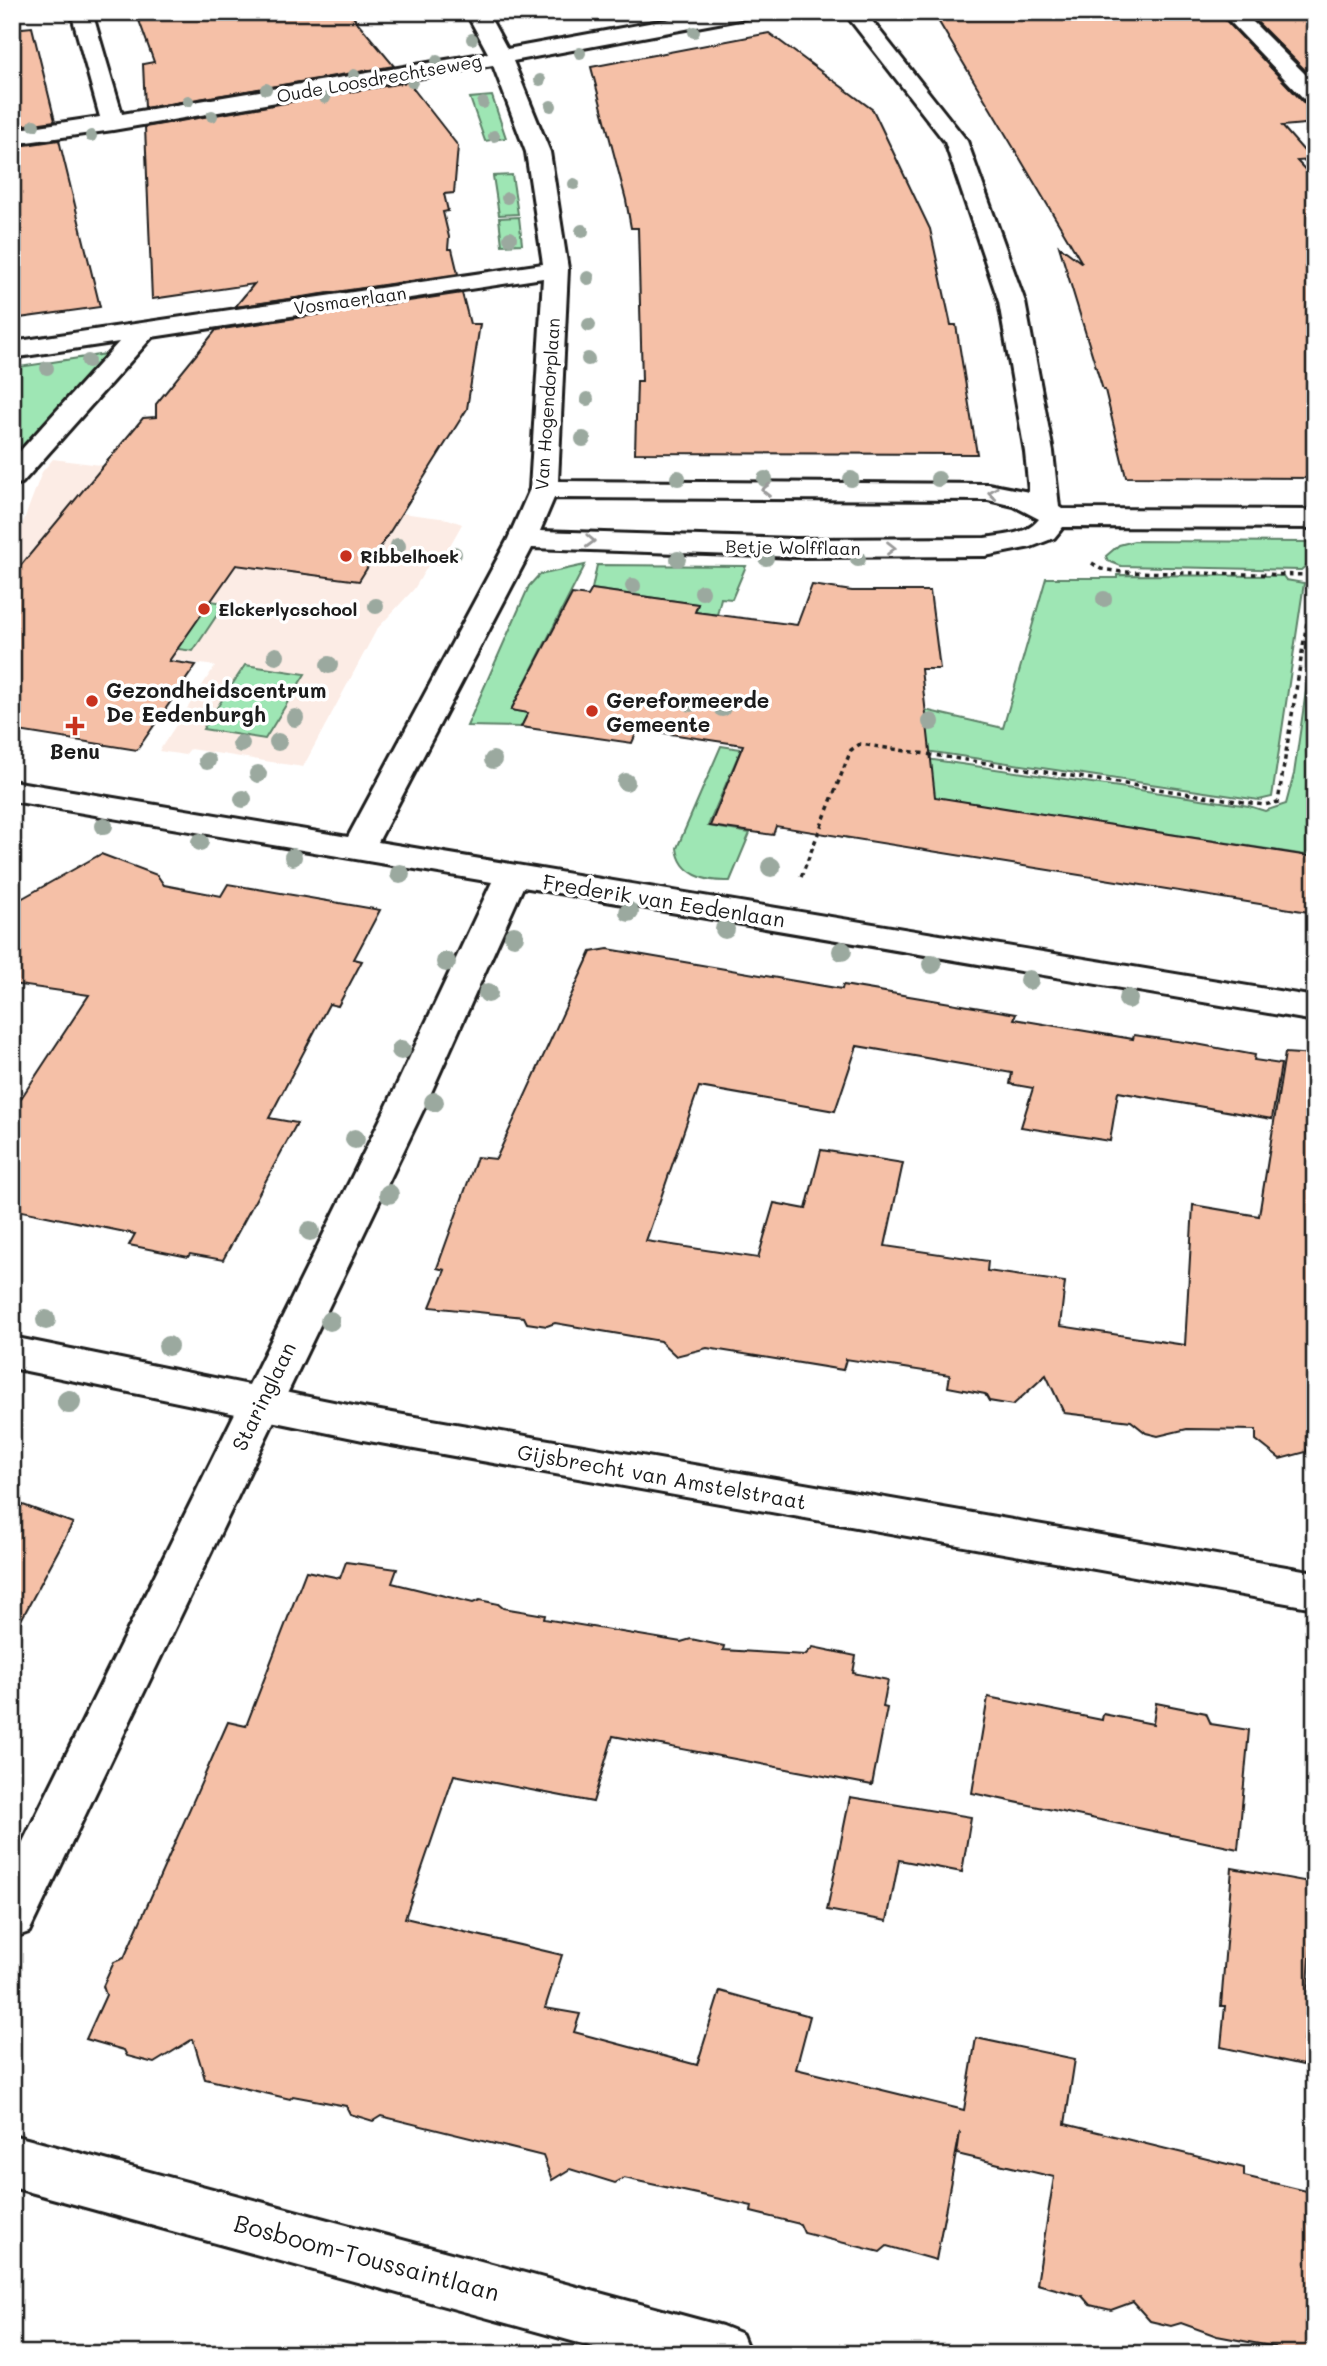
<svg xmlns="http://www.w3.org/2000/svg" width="1327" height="2366" viewBox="0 0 1327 2366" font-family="Mali,sans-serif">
	<rect width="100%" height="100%" fill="#fff"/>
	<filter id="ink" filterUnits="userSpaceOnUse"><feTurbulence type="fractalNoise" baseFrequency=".0143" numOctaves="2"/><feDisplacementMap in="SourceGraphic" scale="14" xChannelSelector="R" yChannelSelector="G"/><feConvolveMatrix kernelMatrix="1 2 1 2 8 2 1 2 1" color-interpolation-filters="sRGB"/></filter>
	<g filter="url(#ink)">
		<!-- built -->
		<path fill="#fcece5" d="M53,459L250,484L324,503L448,519L462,524L439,565L429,564L414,589L377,629L303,767L190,749L185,755L159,751L215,666L12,637V541L19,533L42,472Z"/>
		<!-- green -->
		<g fill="#9ee6b4" stroke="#5d8168" stroke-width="2">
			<path d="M492,96L506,138L485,141L470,98Z"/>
			<path d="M512,175L518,214L499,215L493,176Z"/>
			<path d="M519,217L522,244L502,245L499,218Z"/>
			<path d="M106,354L12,463V368Z"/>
			<path d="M1134,541L1312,542L1308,564L1301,570L1121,566L1108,561L1106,556L1119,545Z"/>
			<path d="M585,565L511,710L528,713L521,727L467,726L529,586L539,575Z"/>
			<path d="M597,565L746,566L732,599L721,598L717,615L695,612L698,604L592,589Z"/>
			<path d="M1117,575L1283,576L1286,580L1304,583L1272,797L1259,800L865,742L925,710L1003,728L1046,578H1117Z"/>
			<path d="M182,597L225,603L193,651L149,645Z"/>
			<path d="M1315,629V831L1312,856L867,787L848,838L828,833L879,752L1249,806L1265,811L1286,804L1294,774Z"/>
			<path d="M245,665L305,674L265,739L203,729Z"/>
			<path d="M721,746L741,749L708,826L750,833L730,881C706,882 680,875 677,848Z"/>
		</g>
		<!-- building -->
		<g fill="#f5c0a7" stroke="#1c1c1c" stroke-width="2">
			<path d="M136,12H349L394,66L145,108L143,64L154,62Z"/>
			<path d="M933,12H1218L1305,104L1315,106V123L1282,126L1312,160L1297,161L1315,180V478L1126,477L1105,390H1103L1059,246L1082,263Z"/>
			<path d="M1247,12H1315V80Z"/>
			<path d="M32,27L55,121L12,127V29Z"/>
			<path d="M769,33L873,110L930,229L951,325H956L977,454L635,453L637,381H642L638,228H631L626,200L591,67Z"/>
			<path d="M408,82L458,146L454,193L444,194L448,211L443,212L449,237L448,249H452L458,274L235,307L254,284L152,299L145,127Z"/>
			<path d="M59,140L100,307L12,319V251L16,249L12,239V147Z"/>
			<path d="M462,293L470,324H480L467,409L359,581L236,565L169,661L196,665L137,750L12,730V576L143,418L156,417V404L216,330Z"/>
			<path d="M812,585L852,591H930L940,669H921L935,797L1315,857V913L776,826L773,835L710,826L743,745L638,729L632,743L521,727L528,713L511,710L572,594L588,596L592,589L698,604L695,612L797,625Z"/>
			<path d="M101,854L157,875L164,885L221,896L228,884L380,910L354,959L362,961L338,1006L329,1004L269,1118L297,1123L223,1260L190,1254L188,1257L129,1245L135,1234L12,1209V1112L89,995L12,984V904Z"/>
			<path d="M608,949L842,989L843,985L1016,1014L1014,1019L1133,1039L1134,1035L1191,1043L1255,1055L1254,1060L1281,1064L1272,1119L1118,1092L1110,1141L1021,1127L1033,1088L1010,1084L1012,1073L857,1046L835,1111L699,1087L646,1241L758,1258L774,1203L806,1209L821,1150L903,1163L885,1246L988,1261L987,1271L1065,1282L1060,1326L1185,1345L1193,1205L1259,1216L1285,1053L1315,1055V1448L1308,1447L1306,1452L1280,1459L1256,1440V1430L1187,1429L1158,1436L1146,1433L1131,1421L1064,1413L1046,1375L1013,1405L989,1401L985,1394L948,1387L950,1375L846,1359L843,1370L707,1348L676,1356L660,1341L555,1323L547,1326L527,1323L524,1317L430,1307L445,1270L437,1268L477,1157L496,1159L591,952Z"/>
			<path d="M12,1501L73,1523L12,1637Z"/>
			<path d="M346,1562L397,1569L392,1583L473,1603L480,1600L498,1604L503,1608L545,1615L544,1619L681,1642L691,1639L724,1646L723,1650L805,1655L813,1647L856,1656L853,1673L888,1680L883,1707L887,1708L872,1785L613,1736L593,1802L454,1775L405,1918L562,1955L545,2008L580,2014L574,2032L697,2065L720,1991L810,2016L796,2069L964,2110L976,2038L1075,2059L1065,2124L1244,2168V2176L1315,2193V2354H1281L1275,2347L1217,2336L1181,2323L1171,2326L1150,2321L1133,2302L1111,2310L1090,2305L1082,2296L1037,2284L1054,2177L957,2154L960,2132L936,2260L887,2246L880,2252L804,2233L800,2224L751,2212L752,2206L624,2178L615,2183L570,2169L552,2180L543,2156L381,2116L373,2121L350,2114L346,2106L293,2096L290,2099L205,2079L193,2039L154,2063L127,2056L124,2050L86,2039L106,1995L103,1986L114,1962L124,1958L228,1722L246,1726L306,1571L340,1578Z"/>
			<path d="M988,1697L1102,1720L1103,1714L1153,1724L1156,1703L1206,1713L1211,1724L1249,1730L1238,1849L972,1793Z"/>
			<path d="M850,1797L971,1817L962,1872L899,1860L887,1921L827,1910Z"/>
			<path d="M1232,1868L1315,1883V1941L1311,1940L1303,2065L1221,2047L1225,2006H1221Z"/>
		</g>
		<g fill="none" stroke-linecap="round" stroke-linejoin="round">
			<defs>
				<g id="minor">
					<path d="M71,12H92L122,114L488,53L466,12H487L507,49L709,12H755L752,16L745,18L513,61L550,152L568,269L558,481L988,484L1029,492L1025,452L999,302L945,142L844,12H865L967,141L1025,302L1053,452L1059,507L1062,509L1315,510V528L1063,527L1054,538L1031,547L985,556L796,557L532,548L378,842L1315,997V1021L523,887L425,1106L29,1932L12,1938V1864L387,1106L492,882L12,801V781L348,837L508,539L530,489L543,278L152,337L22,483L12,485V460L119,342L12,358V342L543,264L526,152L493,65L113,130L12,144V130L100,117ZM554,498L988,500L1014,506L1039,519C1027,535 1003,535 985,538L796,539L540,531Z"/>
					<path d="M1221,12H1243L1315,84V104L1307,102Z"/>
					<path d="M12,2135L722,2326L742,2334L750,2354H619L12,2187Z"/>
				</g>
				<path id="tertiary" d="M12,1337L363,1408L1315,1572V1608L363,1440L12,1368Z"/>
			</defs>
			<!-- minor casing -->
			<use href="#minor" stroke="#1c1c1c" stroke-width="6"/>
			<!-- tertiary casing -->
			<use href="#tertiary" stroke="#1c1c1c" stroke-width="6"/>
			<!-- path -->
			<g stroke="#1c1c1c" stroke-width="3.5" stroke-dasharray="4.5 4.5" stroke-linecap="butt">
				<path d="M1092,563L1101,569L1122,572L1313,575"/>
				<path d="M801,877L851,750L860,744L1264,805L1278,802L1315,572"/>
			</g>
			<!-- minor -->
			<use href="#minor" fill="#fff" fill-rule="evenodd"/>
			<!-- tertiary -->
			<use href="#tertiary" fill="#fff" fill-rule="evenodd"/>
		</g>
		<!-- trees -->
		<g fill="#9ba99f">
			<circle cx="694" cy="32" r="6"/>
			<circle cx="472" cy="39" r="6"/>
			<circle cx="580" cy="53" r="6"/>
			<circle cx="437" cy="61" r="6"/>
			<circle cx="354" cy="75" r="6"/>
			<circle cx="540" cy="80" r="6"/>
			<circle cx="412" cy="82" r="6"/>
			<circle cx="266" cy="89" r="6"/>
			<circle cx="325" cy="98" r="6"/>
			<circle cx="188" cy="101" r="6"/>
			<circle cx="483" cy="103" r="6"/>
			<circle cx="551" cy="106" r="6"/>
			<circle cx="212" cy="116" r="6"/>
			<circle cx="34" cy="125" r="6"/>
			<circle cx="91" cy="136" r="6"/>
			<circle cx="494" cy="136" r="6"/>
			<circle cx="574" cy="184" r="6"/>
			<circle cx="507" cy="198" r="6"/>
			<circle cx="582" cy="231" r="7"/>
			<circle cx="510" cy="238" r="7"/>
			<circle cx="588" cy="278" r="7"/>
			<circle cx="589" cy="325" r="7"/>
			<circle cx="588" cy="359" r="7"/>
			<circle cx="88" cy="361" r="7"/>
			<circle cx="47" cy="368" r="7"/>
			<circle cx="587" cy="399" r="7"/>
			<circle cx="583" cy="439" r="8"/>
			<circle cx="678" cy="478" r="8"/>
			<circle cx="765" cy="479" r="8"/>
			<circle cx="851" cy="479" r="8"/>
			<circle cx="938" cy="479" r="8"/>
			<circle cx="398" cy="546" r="8"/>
			<circle cx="454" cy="554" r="8"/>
			<circle cx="766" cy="558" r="8"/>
			<circle cx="678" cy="559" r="8"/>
			<circle cx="858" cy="559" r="8"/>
			<circle cx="633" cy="586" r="8"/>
			<circle cx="702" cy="592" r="8"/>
			<circle cx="1104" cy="599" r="8"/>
			<circle cx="376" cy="606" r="8"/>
			<circle cx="276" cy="656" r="9"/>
			<circle cx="329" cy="665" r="9"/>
			<circle cx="691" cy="703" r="9"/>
			<circle cx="722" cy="708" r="9"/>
			<circle cx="295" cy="718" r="9"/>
			<circle cx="931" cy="722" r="9"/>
			<circle cx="278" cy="742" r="9"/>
			<circle cx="241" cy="744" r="9"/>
			<circle cx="493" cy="760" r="9"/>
			<circle cx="207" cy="761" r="9"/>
			<circle cx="258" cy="774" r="9"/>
			<circle cx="626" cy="782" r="9"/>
			<circle cx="243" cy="799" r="9"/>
			<circle cx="104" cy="826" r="9"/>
			<circle cx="200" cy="842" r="9"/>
			<circle cx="293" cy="857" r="9"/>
			<circle cx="771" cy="867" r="10"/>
			<circle cx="400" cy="874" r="10"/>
			<circle cx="629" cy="912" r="10"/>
			<circle cx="725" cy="929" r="10"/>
			<circle cx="514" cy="936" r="10"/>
			<circle cx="842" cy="951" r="10"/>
			<circle cx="446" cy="962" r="10"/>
			<circle cx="932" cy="964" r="10"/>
			<circle cx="1029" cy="980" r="10"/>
			<circle cx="488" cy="993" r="10"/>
			<circle cx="1128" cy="999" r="10"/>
			<circle cx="401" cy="1050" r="10"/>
			<circle cx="434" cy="1102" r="10"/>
			<circle cx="355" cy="1139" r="10"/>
			<circle cx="389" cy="1194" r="10"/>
			<circle cx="310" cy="1231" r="10"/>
			<circle cx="46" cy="1320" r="10"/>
			<circle cx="330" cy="1321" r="10"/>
			<circle cx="168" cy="1346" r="10"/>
			<circle cx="69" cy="1402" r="12"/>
		</g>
		<!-- one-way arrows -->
		<defs><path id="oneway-chevron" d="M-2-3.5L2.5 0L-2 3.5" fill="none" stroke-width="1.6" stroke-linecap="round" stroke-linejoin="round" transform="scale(1.75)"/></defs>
		<g stroke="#999">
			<use href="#oneway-chevron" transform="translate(766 490) rotate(-180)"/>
			<use href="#oneway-chevron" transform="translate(993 493) rotate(-173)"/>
			<use href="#oneway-chevron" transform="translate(590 541) rotate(2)"/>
			<use href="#oneway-chevron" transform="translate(891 548)"/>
		</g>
	</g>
	<!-- markers -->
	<g fill="#c8321e" stroke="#fff" stroke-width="2.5">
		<circle cx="346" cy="556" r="7"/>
		<circle cx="204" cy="609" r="7"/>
		<circle cx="92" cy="701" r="7"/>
		<circle cx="592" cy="711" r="7"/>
		<path d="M71.5 715.5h7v7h7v7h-7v7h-7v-7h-7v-7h7z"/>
	</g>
	<g text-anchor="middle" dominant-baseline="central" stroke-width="7" stroke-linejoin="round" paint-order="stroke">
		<!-- far-street labels -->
		<g font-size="18" fill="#1c1c1c" stroke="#fff">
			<text transform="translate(379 78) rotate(-10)">Oude Loosdrechtseweg</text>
			<text transform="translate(350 300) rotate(-8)">Vosmaerlaan</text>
			<text transform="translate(547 404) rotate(-86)">Van Hogendorplaan</text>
			<text transform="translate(793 547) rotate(1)">Betje Wolfflaan</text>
		</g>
		<!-- far-poi labels -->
		<g font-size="18" font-weight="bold" fill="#1c1c1c" stroke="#fff" text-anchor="start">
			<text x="360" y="556">Ribbelhoek</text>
			<text x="218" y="609">Elckerlycschool</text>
		</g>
		<!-- poi labels -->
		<g font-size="21" font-weight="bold" fill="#1c1c1c" stroke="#fff" text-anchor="start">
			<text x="106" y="689">Gezondheidscentrum<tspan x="106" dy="24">De Eedenburgh</tspan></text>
			<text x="606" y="699">Gereformeerde<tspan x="606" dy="24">Gemeente</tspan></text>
			<text x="75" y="750" text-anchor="middle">Benu</text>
		</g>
		<!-- street labels -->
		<g font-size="21" fill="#1c1c1c" stroke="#fff">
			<text transform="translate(664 900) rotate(9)">Frederik van Eedenlaan</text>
			<text transform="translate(263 1396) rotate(-64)">Staringlaan</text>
			<text transform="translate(662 1476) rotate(10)">Gijsbrecht van Amstelstraat</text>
		</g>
		<!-- near-street labels -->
		<g font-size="24" fill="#1c1c1c" stroke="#fff">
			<text transform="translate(367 2257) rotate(15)">Bosboom-Toussaintlaan</text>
		</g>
	</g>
	<!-- margin -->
	<rect width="1327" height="2366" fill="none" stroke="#fff" stroke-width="42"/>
	<rect x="21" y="21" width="1285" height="2324" fill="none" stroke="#1c1c1c" stroke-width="2.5" filter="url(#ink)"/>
</svg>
